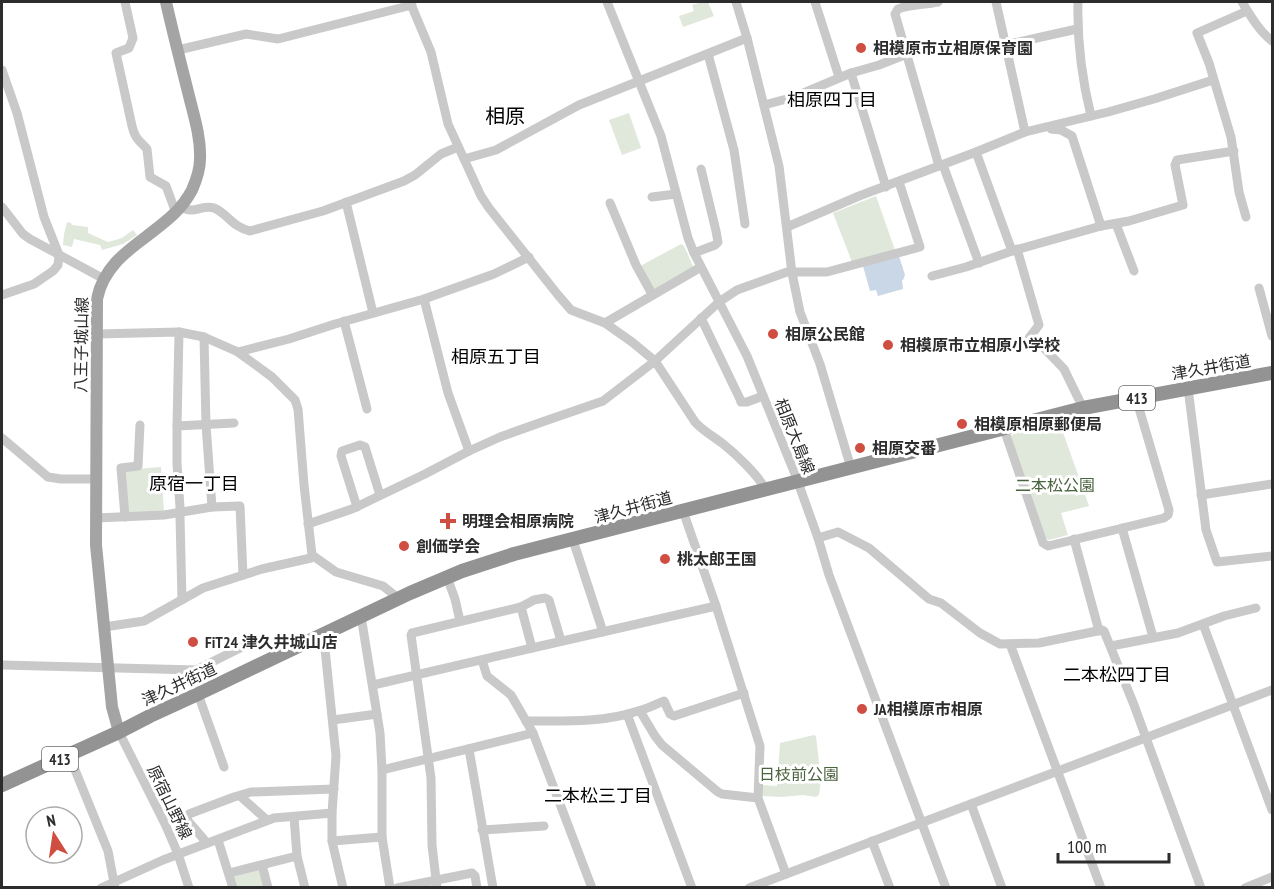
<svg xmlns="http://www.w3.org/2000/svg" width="1274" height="889" viewBox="0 0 1274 889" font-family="'PT Sans Narrow','Noto Sans JP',sans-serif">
	<rect width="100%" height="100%" fill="#fff"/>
	<!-- green -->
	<g fill="#e0e8db">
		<path d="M702,2H708L714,16L683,27L679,16L694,11L692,5Z"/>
		<path d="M629,113L641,148L622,155L609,120Z"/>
		<path d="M876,196L895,250L852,262L833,213Z"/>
		<path d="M67,222L71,223L72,225L88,227V233L108,242L122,238L133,230L137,235L123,244L102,250L100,245L74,239L72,247L63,245L64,234Z"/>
		<path d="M681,244L684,246L693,266L692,270L656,289L652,288L642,268V265Z"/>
		<path d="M1059,421L1089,506L1061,513L1068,535L1049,540L1046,539L1011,436L1014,433Z"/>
		<path d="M161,467L164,512L128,514L124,470Z"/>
		<path d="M814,735L816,736L821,780L819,795L816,797L803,795L782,797L762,796V785L777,786L780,743Z"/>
		<path d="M262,865L268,887H233L229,873Z"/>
	</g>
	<!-- water -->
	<path fill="#c9d7e6" d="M899,256L905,275L903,280H902L903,289L878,296L876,290L870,291L863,266Z"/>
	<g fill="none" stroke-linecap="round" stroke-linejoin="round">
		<!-- minor -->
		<g stroke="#c9c9c9" stroke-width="9">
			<path d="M125,2L133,38L129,48L116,53L132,126C135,139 139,140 147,149L150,177L166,186L176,213"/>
			<path d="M410,2L431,52L448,124L481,196L489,208L558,295L571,310L605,323L632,342L655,361L695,422C703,431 713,436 722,443C736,454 758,475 766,490"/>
			<path d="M607,2L661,136L688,238L694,253L747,356L795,474L818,538L829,575L946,888"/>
			<path d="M736,2L747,38L779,166L792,273L800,312L820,364L851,468"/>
			<path d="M815,2L839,77"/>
			<path d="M938,2C924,5 911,4 898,9L895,14L939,166"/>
			<path d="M996,2L1025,132"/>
			<path d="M1078,2C1077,40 1082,79 1091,116"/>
			<path d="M1242,2C1250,15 1259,31 1272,41"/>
			<path d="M1005,45L1077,29"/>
			<path d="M178,50L246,34L278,39L412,5"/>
			<path d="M708,54L734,150L745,224"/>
			<path d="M2,70L17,113L44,217L59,255L58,265L53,271L34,284L2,295"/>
			<path d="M851,73L886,187"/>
			<path d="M764,105L794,97L851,73L879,65L907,54"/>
			<path d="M1051,129L1061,130L1072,136L1101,226"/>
			<path d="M976,152L1012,251"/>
			<path d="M464,159L496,150L579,105L747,38"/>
			<path d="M943,165L979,263"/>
			<path d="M652,197L676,194"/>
			<path d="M346,202L373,313"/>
			<path d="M610,203L636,265L652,294"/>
			<path d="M2,207L23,234L30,239L104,279"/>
			<path d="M181,207C194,215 202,204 214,208C227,213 232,227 250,231L323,211L404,181L415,175L441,154L458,147"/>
			<path d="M1246,217L1239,192L1231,137L1209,63L1197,33L1247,11"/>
			<path d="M1116,224L1134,271"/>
			<path d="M787,227L859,196L976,152L1025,132L1108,112L1154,99L1213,80"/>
			<path d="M1017,249L1039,325L1029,338L1040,344L1064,369L1083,408"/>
			<path d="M694,253L715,245L718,242L716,231L701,169"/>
			<path d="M932,276L966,267L1012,251L1101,226L1129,221L1183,205L1175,165L1177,160L1234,151"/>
			<path d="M1259,288L1272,336"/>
			<path d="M424,299L448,393L469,451"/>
			<path d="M701,318L740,399L741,402H747L763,396"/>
			<path d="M344,321L367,409"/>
			<path d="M605,323L701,267"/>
			<path d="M179,332L177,426V464L180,507V517L182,600"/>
			<path d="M97,334L179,332L204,337L238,352L272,377L295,400L298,409L304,485L312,555L311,558L262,569L203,588L144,621L104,627"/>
			<path d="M204,337L206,425L212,507"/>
			<path d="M238,352L289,339L335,324L424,299L494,274L529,257"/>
			<path d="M1188,388L1206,530L1217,562L1272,556"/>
			<path d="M177,426L234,423"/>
			<path d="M1004,429L1043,543L1048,546L1164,518L1168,515L1169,510L1136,398"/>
			<path d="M2,438L48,477L61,479H96"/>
			<path d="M1201,495L1272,484"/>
			<path d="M357,507L341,456L342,451L360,445L365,447L380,495"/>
			<path d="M683,511L716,606L760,746L758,798L786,874"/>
			<path d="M125,517L121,468L138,466L140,425"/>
			<path d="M96,518L164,515L212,507L240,506L243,575"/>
			<path d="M308,524L352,509L425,474L469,451L500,437L542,422L603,401L655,361L719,302L737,290L787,272H827L920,247L899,182"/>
			<path d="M1122,528L1153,637"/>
			<path d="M818,538L838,532L869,548L929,599L941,603L980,633L1000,644L1039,643L1102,630L1104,631L1134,705L1201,888"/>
			<path d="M1074,539L1099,631"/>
			<path d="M573,540L603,632"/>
			<path d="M312,555L336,572L383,586L398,598"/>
			<path d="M447,577L455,599L460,621"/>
			<path d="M521,607L534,600L545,598L549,600L561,641"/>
			<path d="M361,616L380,733L382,770V837L390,888"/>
			<path d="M1203,624L1272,810"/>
			<path d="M322,635L324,639L336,756L332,813V841L343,888"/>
			<path d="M1010,644L1101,888"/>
			<path d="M1111,646L1178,633L1224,616L1256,608"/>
			<path d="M482,660L487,676L511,695L533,733L592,888"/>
			<path d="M2,665L196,670L242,647"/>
			<path d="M373,685L532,648L716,606"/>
			<path d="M198,694L224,767"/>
			<path d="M640,711L655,736L662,745L718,792L722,794L758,798"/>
			<path d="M627,714L692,888"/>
			<path d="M333,720L377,714"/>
			<path d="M526,721C564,721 602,723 638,711C647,709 656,704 664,701L670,714L674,716L744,693"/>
			<path d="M119,732L166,826L178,854L189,888"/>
			<path d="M469,749L493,888"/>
			<path d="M69,755L108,851L115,888"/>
			<path d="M382,770L533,733"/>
			<path d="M240,796L267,820"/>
			<path d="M971,804L1002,888"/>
			<path d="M294,817L297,856L305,888"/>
			<path d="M482,830L544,826"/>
			<path d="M218,840L233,888"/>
			<path d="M332,841L382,837"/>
			<path d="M872,841L890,888"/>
			<path d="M207,843L188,821L187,817L189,814L234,797L251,792L334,789"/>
			<path d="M262,865L268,888"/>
			<path d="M229,873L297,856"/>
			<path d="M101,888L163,860L274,818L332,813"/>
			<path d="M397,888L472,873L475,876L477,888"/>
			<path d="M437,888L432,845L431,778L411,635L412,633L521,607L532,648"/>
			<path d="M749,888L1272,690"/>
			<path d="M1245,888L1272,877"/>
		</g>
		<!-- major -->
		<path stroke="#a4a4a4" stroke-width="12" d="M119,732L112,707L96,545L97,299C103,269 124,253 147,236C165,222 181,211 192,190C196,181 200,170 200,159C201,138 194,116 189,96C181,64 173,33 166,2"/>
		<!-- highway -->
		<path stroke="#939393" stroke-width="14" d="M2,785L119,732L150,716L198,694L410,593L462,571L514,554L1083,408L1272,373"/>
	</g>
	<!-- markers -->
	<g fill="#d04d42" stroke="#fff" stroke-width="2">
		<circle cx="861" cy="48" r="6"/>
		<circle cx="773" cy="334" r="6"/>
		<circle cx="888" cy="345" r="6"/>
		<circle cx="962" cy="424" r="6"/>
		<circle cx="860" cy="448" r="6"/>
		<path d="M445 512h6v6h6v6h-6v6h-6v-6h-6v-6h6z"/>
		<circle cx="404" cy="546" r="6"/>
		<circle cx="665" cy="559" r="6"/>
		<circle cx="193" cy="642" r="6"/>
		<circle cx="862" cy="709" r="6"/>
	</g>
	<g text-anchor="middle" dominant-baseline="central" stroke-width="6" stroke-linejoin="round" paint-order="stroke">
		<!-- shield labels -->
		<g fill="#fff" stroke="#6b6b6b" stroke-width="1.5">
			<rect x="1119" y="386" width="36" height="24" rx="4.5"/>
			<rect x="42" y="747" width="36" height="24" rx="4.5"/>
		</g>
		<g font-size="15" font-weight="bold" fill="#2c2c2c">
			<text x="1137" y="398">413</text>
			<text x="60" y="759">413</text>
		</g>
		<!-- poi labels -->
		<g font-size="16" font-weight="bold" fill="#2c2c2c" stroke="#fff" text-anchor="start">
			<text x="873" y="48">相模原市立相原保育園</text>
			<text x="785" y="334">相原公民館</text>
			<text x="900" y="345">相模原市立相原小学校</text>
			<text x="974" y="424">相模原相原郵便局</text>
			<text x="872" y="448">相原交番</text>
			<text x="462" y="521">明理会相原病院</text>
			<text x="416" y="546">創価学会</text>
			<text x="677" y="559">桃太郎王国</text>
			<text x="205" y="642">FiT24 津久井城山店</text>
			<text x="874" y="709">JA相模原市相原</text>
		</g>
		<!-- street labels -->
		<g font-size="16" fill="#2c2c2c" stroke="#fff">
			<text transform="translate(81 345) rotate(-89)">八王子城山線</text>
			<text transform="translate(1211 367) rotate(-10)">津久井街道</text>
			<text transform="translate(795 436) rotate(68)">相原大島線</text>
			<text transform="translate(633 507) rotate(-15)">津久井街道</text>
			<text transform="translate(179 684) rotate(-25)">津久井街道</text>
			<text transform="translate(170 802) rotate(64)">原宿山野線</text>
		</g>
		<!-- park labels -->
		<g font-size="16" fill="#4a633f" stroke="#fff">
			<text x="1055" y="485">二本松公園</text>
			<text x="799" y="774">日枝前公園</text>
		</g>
		<!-- neighbourhood labels -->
		<g font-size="18" fill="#000" stroke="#fff">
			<text x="832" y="99">相原四丁目</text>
			<text x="496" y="356">相原五丁目</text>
			<text x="194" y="483">原宿一丁目</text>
			<text x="1117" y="674">二本松四丁目</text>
			<text x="598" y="795">二本松三丁目</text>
		</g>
		<!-- quarter labels -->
		<g font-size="20" fill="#000" stroke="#fff">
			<text x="505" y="116">相原</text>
		</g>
	</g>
	<!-- border -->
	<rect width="1274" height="889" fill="none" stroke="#2c2c2c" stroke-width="6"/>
	<!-- north arrow -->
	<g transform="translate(54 835) rotate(348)"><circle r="28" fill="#ffffff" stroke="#ababab" stroke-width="1.5"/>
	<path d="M0-4.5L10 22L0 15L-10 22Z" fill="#d04d42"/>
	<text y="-9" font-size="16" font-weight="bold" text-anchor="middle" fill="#2c2c2c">N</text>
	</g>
	<!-- scale -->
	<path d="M1058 853v9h111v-9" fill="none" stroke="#2c2c2c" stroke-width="3"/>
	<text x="1067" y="853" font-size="18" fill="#2c2c2c" stroke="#ffffff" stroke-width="4.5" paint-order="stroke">100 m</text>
</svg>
